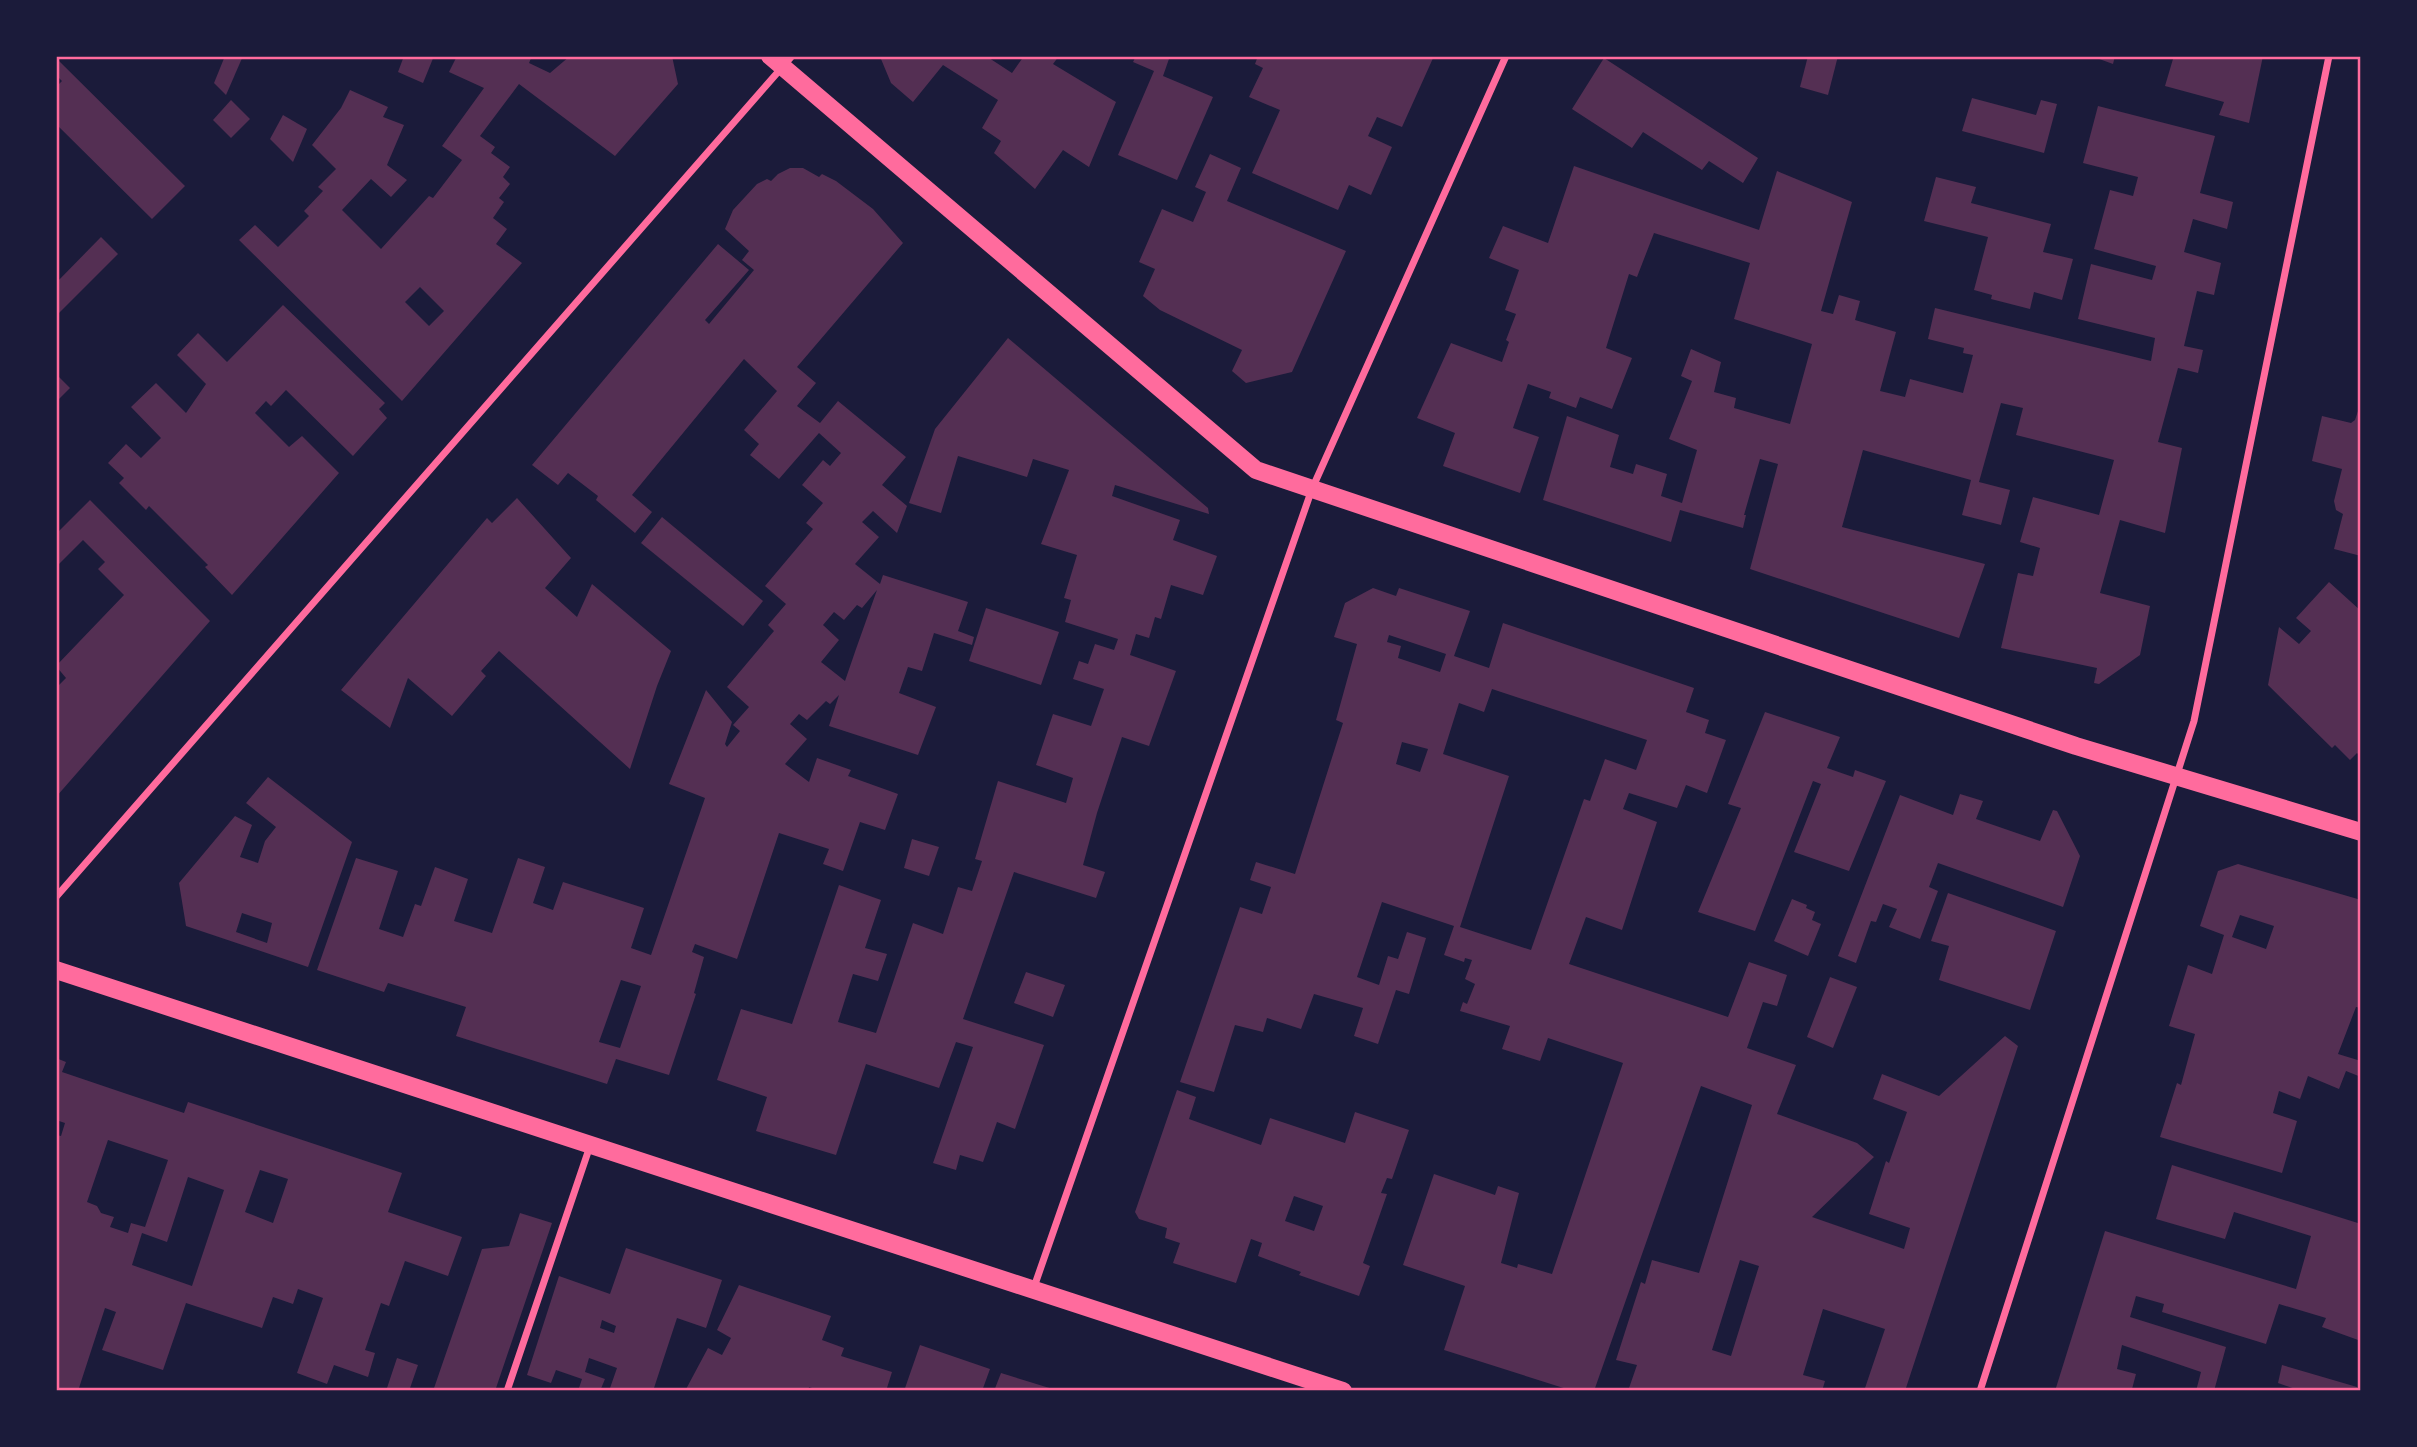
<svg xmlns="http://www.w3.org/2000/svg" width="2417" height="1447" viewBox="0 0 2417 1447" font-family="Spectral,serif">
	<rect width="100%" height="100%" fill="#1b1b3a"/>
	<!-- building -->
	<g fill="#542f53" fill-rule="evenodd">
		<path d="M225,56H243L226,95L214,83Z"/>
		<path d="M404,56H434L423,83L398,72Z"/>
		<path d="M457,56H532L529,63L550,73L570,56H672L678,84L615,156L519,84L480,136L495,147L491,153L510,167L503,177L510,184L499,198L504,202L493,218L507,229L496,244L522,263L402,401L239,240L255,225L278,247L309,216L304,211L323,191L318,187L336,169L312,145L341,108L350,90L388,107L383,117L404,125L387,165L407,180L391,197L371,179L342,210L381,249L429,196L433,198L462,160L442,146L484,88L449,72ZM420,287L444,311L429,326L405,302Z"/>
		<path d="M883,56H986L1012,73L1024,56H1059L1053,64L1116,102L1089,167L1063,150L1035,189L994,153L1001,141L982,128L998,100L943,65L913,102L891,83L881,59Z"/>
		<path d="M1136,56H1170L1163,76L1213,97L1177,180L1118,155L1154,71L1133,62Z"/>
		<path d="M1258,56H1434L1402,127L1377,117L1368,136L1392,147L1371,195L1349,185L1338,210L1252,173L1280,110L1249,97L1263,68L1255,64Z"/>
		<path d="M1808,56H1838L1828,95L1800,87Z"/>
		<path d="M2091,56H2115L2113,64Z"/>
		<path d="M2171,56H2263L2249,123L2219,115L2224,102L2165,86L2173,59Z"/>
		<path d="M56,58L185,186L152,219L56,124V87L62,81L56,75Z"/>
		<path d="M1604,58L1758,158L1743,183L1709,161L1702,170L1643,132L1632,148L1572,109Z"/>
		<path d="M1972,98L2036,115L2041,100L2057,104L2044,153L1962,131Z"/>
		<path d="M231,100L250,119L231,138L213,120Z"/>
		<path d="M2098,106L2215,136L2200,193L2233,202L2227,229L2193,219L2184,252L2221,263L2214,295L2197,291L2184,346L2203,350L2198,373L2178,368L2158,442L2182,448L2165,533L2120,520L2100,593L2150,606L2140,655L2099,684L2094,683L2097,668L2001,648L2018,573L2033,576L2040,548L2020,542L2033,497L2099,515L2114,460L2016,435L2023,408L2001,403L1979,482L2010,490L2001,525L1962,515L1971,480L1863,450L1842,527L1985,564L1959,638L1750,569L1778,464L1760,459L1744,515H1746L1743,528L1680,510L1671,542L1543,500L1567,416L1619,435L1610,467L1633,474L1636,464L1667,474L1661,496L1682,503L1697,450L1669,439L1692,381L1681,376L1691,349L1721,362L1714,392L1736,398L1734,408L1790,424L1812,344L1734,319L1750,263L1654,233L1637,277L1629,274L1606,348L1632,358L1612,409L1580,397L1576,408L1549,398L1551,392L1528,384L1513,428L1539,437L1520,493L1443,466L1455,433L1417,418L1451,343L1502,362L1509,342L1506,340L1516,314L1505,310L1519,270L1489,258L1503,226L1548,243L1574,166L1759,230L1777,171L1852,202L1821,311L1833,314L1839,295L1860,301L1855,320L1896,332L1880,391L1905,397L1910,379L1963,393L1973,355L1963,353L1964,348L1928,339L1935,308L2151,361L2155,338L2078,319L2091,264L2152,280L2156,266L2094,249L2110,190L2133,196L2138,177L2083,163Z"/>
		<path d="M283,115L307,129L293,162L270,139Z"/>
		<path d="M1210,154L1241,168L1227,201L1346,251L1292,372L1246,383L1232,371L1242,350L1160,310L1143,296L1155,269L1139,262L1162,209L1193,222L1206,192L1195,187Z"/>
		<path d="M790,168H803L819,177L822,174L836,181L873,209L903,243L797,367L816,383L797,406L820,423L838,401L906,457L882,485L907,506L897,533L873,511L862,522L879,537L855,564L880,584L883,575L968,602L958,631L974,637L972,645L934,633L922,671L908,667L899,693L936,707L918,755L829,726L839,695L830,704L826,701L807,720L799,714L790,724L807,739L785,764L809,782L817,758L851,770L848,776L898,794L885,830L860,822L843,871L823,864L829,849L779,833L737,959L695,944L692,952L704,957L694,993L696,994L669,1075L616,1059L607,1084L456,1036L466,1007L388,983L384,992L317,970L356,858L398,871L379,929L403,937L415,904L421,906L435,867L468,879L454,921L492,933L518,858L545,867L533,903L553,910L563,882L644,908L631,948L651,955L705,798L669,784L706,690L732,722L725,744L727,747L740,731L733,725L749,707L727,687L774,631L768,625L786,604L765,586L813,529L806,523L823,503L802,485L823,460L830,466L841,453L819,433L779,479L750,455L759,444L744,430L777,391L744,359L632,495L652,512L635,533L596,500L598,496L568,473L558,485L532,465L718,244L749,270L705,320L709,324L754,270L742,260L749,251L725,229L733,210L757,184L767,179L771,181L778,174ZM877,590L856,649L845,681L821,662L839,640L823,625L834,612L844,620L857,605L862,608ZM621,980L641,986L620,1048L599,1042Z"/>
		<path d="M1936,177L1976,187L1971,203L2051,224L2043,252L2073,259L2062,300L2034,292L2030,309L1991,299L1992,295L1974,290L1988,237L1924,221Z"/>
		<path d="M101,237L118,254L56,316V283Z"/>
		<path d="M283,305L385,403L379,409L387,418L353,456L286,390L271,406L266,401L255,413L289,447L302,436L339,473L232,595L205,567L208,565L149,506L146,510L119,483L124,478L108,463L126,444L141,458L161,438L131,407L156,383L186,413L206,384L177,355L198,333L227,362Z"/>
		<path d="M1008,338L1208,508L1209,514L1115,485L1112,496L1180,520L1173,540L1217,556L1203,595L1171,585L1161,619L1155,617L1149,638L1136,634L1130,655L1176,671L1149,746L1122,737L1097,813L1083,865L1105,872L1096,898L1014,872L963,1019L1044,1045L1015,1129L997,1122L983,1162L960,1155L956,1170L933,1163L973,1047L956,1042L939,1088L866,1064L836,1155L756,1131L767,1097L717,1080L741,1009L792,1024L839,885L881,900L865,948L887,954L878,981L853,974L838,1022L876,1033L913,923L943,934L958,887L972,891L982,861L975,859L998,781L1066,803L1073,778L1036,765L1053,714L1091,726L1104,689L1073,679L1079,661L1088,664L1095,644L1114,650L1118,639L1065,622L1071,600L1064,598L1077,555L1041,544L1069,470L1033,459L1027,477L958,456L941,513L909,503L935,429Z"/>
		<path d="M56,374L70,388L56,402Z"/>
		<path d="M2361,402V556L2334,549L2343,514L2336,510L2334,501L2342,469L2312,461L2322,416L2351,423L2355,420Z"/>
		<path d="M517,498L571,558L545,588L577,617L592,584L671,651L657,686L630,769L499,651L481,671L486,676L452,716L408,678L390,728L341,690L487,518L492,523Z"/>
		<path d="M90,500L210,621L56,797V688L66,678L56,666L124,595L98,569L105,562L83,540L56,567V534Z"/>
		<path d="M662,517L763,601L743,626L641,543Z"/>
		<path d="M2329,582L2361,611V757L2357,753L2350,760L2335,745L2332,748L2268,685L2279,627L2299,644L2311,631L2296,618Z"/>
		<path d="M1373,588L1396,596L1399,588L1470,611L1454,656L1489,668L1503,623L1694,688L1686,712L1709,720L1705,733L1726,740L1707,793L1686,785L1677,808L1629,793L1623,809L1657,822L1622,930L1586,917L1569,964L1728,1017L1749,962L1787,975L1777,1006L1763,1002L1747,1048L1796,1065L1777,1114L1857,1143L1874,1157L1812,1217L1904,1249L1910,1228L1869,1214L1886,1161L1889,1163L1907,1112L1873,1099L1882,1074L1939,1096L2005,1036L2018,1046L1905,1391H1864L1885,1329L1823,1309L1803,1375L1825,1381L1822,1391H1628L1637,1365L1616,1360L1641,1282L1645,1284L1652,1260L1699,1273L1752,1105L1701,1086L1594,1391H1573L1444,1350L1465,1286L1403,1265L1434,1174L1495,1195L1498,1186L1519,1193L1501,1263L1517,1268L1518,1264L1552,1274L1623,1063L1548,1038L1540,1061L1502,1049L1510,1026L1460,1011L1463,1002L1467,1004L1475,984L1465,979L1472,960L1465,958L1464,962L1444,955L1454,926L1382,902L1357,977L1379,985L1388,956L1398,959L1407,932L1426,938L1409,994L1396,990L1378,1044L1354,1036L1363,1008L1314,994L1301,1029L1267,1018L1263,1032L1235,1025L1214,1092L1180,1082L1240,907L1262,914L1271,887L1250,880L1256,862L1295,874L1343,723L1336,720L1357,644L1334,637L1345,603ZM1389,635L1446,654L1440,672L1398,658L1401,646L1387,642ZM1492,689L1647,740L1636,770L1605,759L1590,801L1584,799L1531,950L1460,927L1509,776L1443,754L1459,703L1484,712ZM1402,742L1428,749L1420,772L1396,764ZM1740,1260L1759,1266L1731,1356L1712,1350Z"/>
		<path d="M986,608L1059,632L1041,685L969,661Z"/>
		<path d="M1765,712L1840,737L1827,768L1853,777L1855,770L1886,781L1849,871L1794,852L1821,784L1813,781L1755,931L1698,912L1741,808L1728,804Z"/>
		<path d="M268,777L352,842L308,967L186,926L179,883L235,816L252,825L240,857L258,863L265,841L276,827L246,803ZM242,913L272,923L267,943L236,932Z"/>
		<path d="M1960,794L1983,801L1976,819L2040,841L2053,810L2057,811L2080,856L2063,907L1938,863L1929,887L1938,891L1920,939L1889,927L1897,909L1883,904L1876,922L1871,921L1856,963L1838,956L1900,795L1953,815Z"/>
		<path d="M912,839L939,847L929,876L904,868Z"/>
		<path d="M2238,864L2361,900V1008L2356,1007L2338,1054L2361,1061V1077L2346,1071L2339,1089L2308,1076L2300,1099L2279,1091L2273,1113L2297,1121L2282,1173L2160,1137L2177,1083L2181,1085L2195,1034L2169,1026L2188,965L2212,974L2224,935L2200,926L2218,871ZM2240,915L2274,926L2266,949L2232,937Z"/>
		<path d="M1948,893L2056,931L2030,1010L1939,980L1949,946L1931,941Z"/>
		<path d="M1792,899L1807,905L1806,908L1815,912L1812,920L1821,924L1808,956L1774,941Z"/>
		<path d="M1026,972L1065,985L1053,1017L1014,1003Z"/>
		<path d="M1830,977L1857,987L1833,1048L1807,1037Z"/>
		<path d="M56,1058L66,1062L62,1072L124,1093L184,1113L188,1102L402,1173L388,1212L462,1237L448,1276L405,1261L389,1306L381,1303L365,1350L375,1353L368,1377L334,1365L327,1384L297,1373L323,1298L298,1289L293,1304L273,1297L262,1328L186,1303L163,1370L102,1350L116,1312L105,1308L78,1391H56V1135L61,1136L65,1123L56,1120ZM108,1140L168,1160L145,1227L131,1223L128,1233L110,1227L114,1217L101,1213L97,1206L87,1202ZM260,1170L288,1179L273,1223L245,1212ZM188,1177L224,1190L192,1286L132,1265L142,1233L167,1242Z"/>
		<path d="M1177,1090L1196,1097L1189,1119L1261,1145L1270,1118L1345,1143L1355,1112L1409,1130L1392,1179L1387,1178L1381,1193L1387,1194L1363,1263L1370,1266L1359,1296L1299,1275L1301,1272L1258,1256L1262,1243L1251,1239L1236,1283L1173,1263L1180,1243L1165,1238L1167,1228L1139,1219L1135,1212ZM1294,1196L1323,1206L1314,1231L1285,1221Z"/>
		<path d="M2172,1165L2361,1224V1341L2322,1327L2326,1318L2279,1304L2266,1344L2162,1312L2164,1304L2136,1296L2130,1317L2226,1347L2214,1391H2196L2201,1372L2122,1345L2117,1369L2136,1374L2132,1389L2137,1391H2055L2105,1231L2296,1289L2311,1236L2234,1212L2225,1239L2156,1219Z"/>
		<path d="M520,1213L552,1223L495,1391H433L482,1249L509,1246Z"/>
		<path d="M626,1248L722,1280L706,1328L677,1318L653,1391H609L617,1368L589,1358L585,1372L605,1379L600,1391H578L582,1379L556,1370L551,1383L527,1375L559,1276L610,1294ZM602,1320L616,1326L614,1333L600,1328Z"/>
		<path d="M739,1285L831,1316L822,1340L844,1348L841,1356L892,1372L886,1391H821L809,1387L808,1391H685L708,1348L722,1355L731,1338L717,1330Z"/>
		<path d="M920,1345L990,1369L982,1391H904Z"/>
		<path d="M397,1358L418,1365L409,1391H386Z"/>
		<path d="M2282,1365L2357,1387L2356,1391H2301L2278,1383Z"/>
		<path d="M1001,1373L1056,1390V1391H994Z"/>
	</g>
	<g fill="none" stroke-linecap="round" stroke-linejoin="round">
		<!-- minor -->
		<g stroke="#ff6b9d" stroke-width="7">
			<path d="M56,897L792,56"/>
			<path d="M1033,1290L1312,489L1506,56"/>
			<path d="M507,1391L590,1146"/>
			<path d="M1980,1391L2194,721L2329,56"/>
		</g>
		<!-- primary -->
		<g stroke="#ff6b9d" stroke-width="18">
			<path d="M770,56L1256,470L2076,746L2361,832"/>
			<path d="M56,970L1343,1391"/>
		</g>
	</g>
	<!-- border -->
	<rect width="2417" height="1447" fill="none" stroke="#1b1b3a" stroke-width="116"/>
	<rect x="58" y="58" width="2301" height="1331" fill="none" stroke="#ff6b9d" stroke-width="2.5"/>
</svg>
